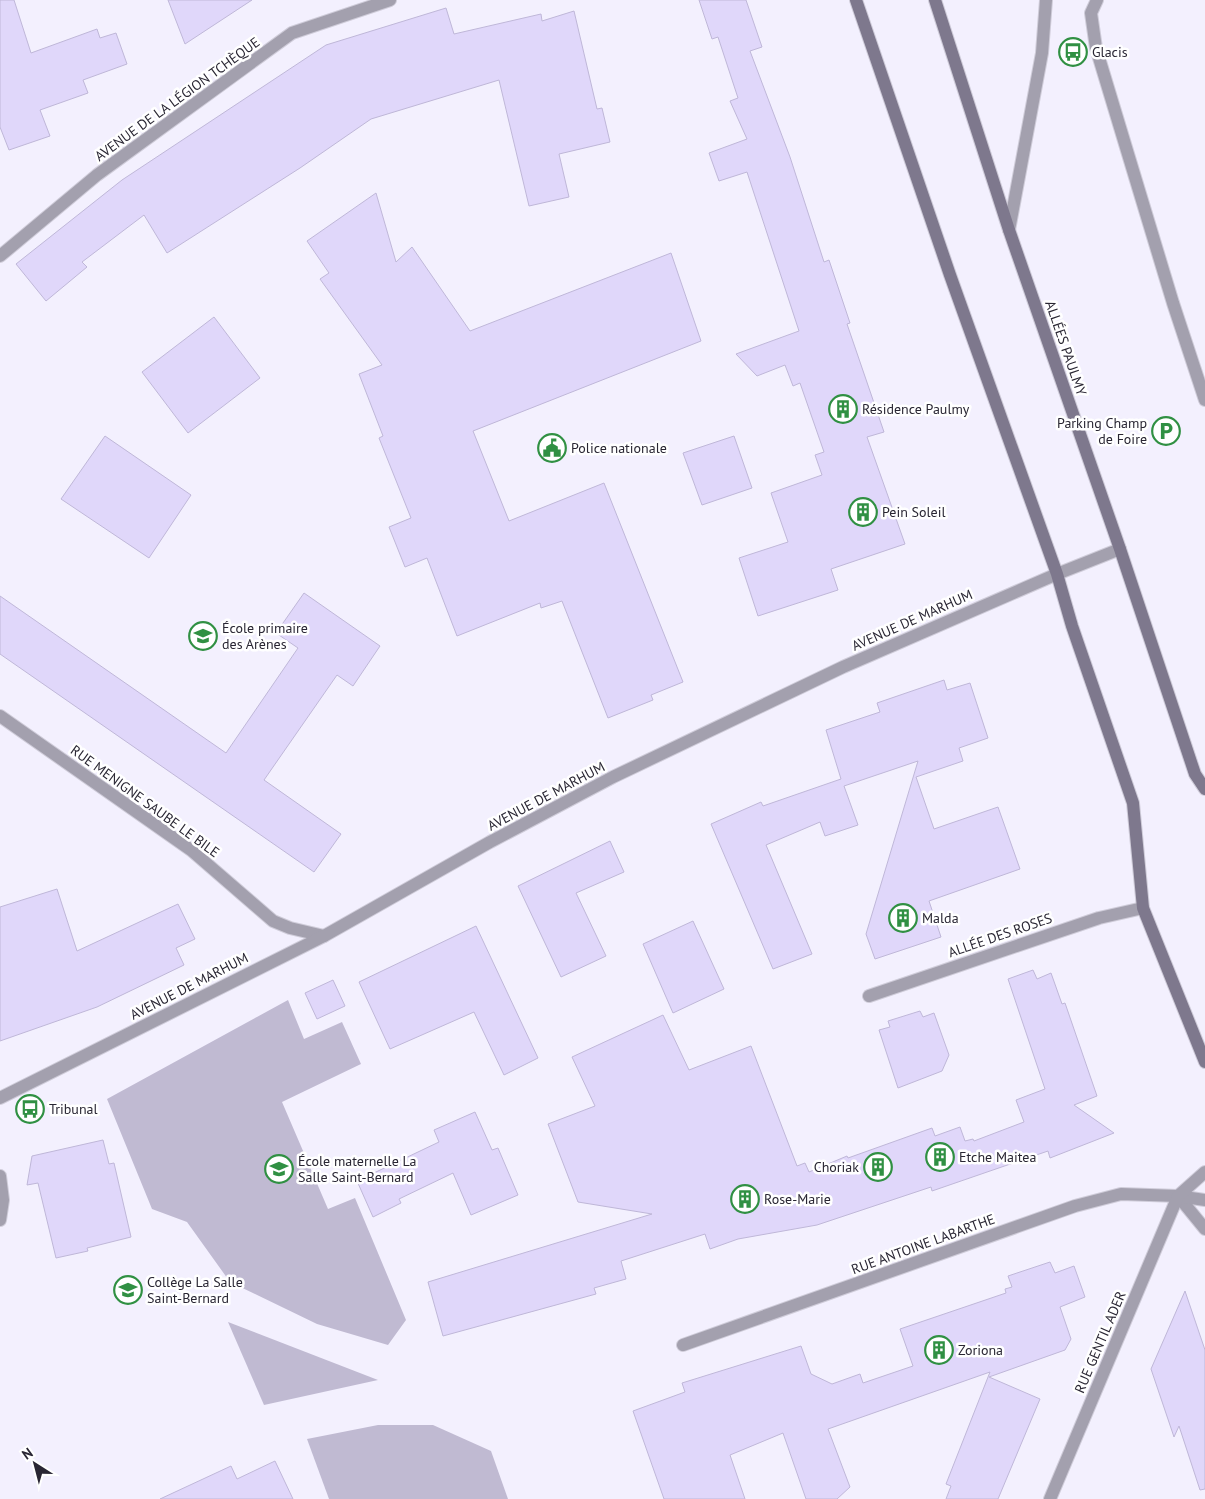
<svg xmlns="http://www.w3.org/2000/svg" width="1205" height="1499" viewBox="0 0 1205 1499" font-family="'PT Sans',sans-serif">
	<rect width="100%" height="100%" fill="#f3f0fe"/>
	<!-- green -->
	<g fill="#c0bad2">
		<path d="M288,1000L304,1039L342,1022L361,1064L282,1102L328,1209L355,1198L406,1320L388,1345L317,1324L230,1282L187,1222L152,1209L107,1099Z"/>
		<path d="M228,1322L378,1380L264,1405Z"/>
		<path d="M378,1425H433L491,1451L508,1499H329L307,1439Z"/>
	</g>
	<!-- building -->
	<g fill="#e0d7fa" stroke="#bfb7d8">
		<path d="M0,0H14L31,53L97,29L100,38L116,33L127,64L83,80L88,93L40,110L50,136L9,150L0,127Z"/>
		<path d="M168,0H252L185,44Z"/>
		<path d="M699,0H746L762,47L750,51L790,157L824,262L829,260L850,323L847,324L884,432L867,437L905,544L831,569L838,590L758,616L739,558L788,542L771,493L822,475L815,455L824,452L800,383L793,386L785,365L757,376L736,354L799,331L747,172L719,181L709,153L747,139L730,101L738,98L718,37L712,39Z"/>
		<path d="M446,8L454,34L541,14L542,21L574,11L597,109L602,108L610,142L559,154L569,197L529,206L499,80L371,119L300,168L167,253L144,215L82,262L87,267L46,301L16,264L122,180L326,45Z"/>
		<path d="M376,193L396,262L412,247L470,331L671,253L701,341L473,431L509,521L604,483L683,682L651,695L653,700L608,718L562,601L541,608L540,603L457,636L427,558L405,567L389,527L411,518L379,438L383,436L359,374L382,365L320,279L329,273L307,241Z"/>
		<path d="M214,317L260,378L188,433L142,372Z"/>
		<path d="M105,436L191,495L149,558L61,499Z"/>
		<path d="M734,436L752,488L702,505L683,453Z"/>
		<path d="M304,593L380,646L353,686L337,675L264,780L341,834L314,872L0,654V596L226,753L298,648L276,633Z"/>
		<path d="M944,680L947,690L970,683L988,738L959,748L963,761L916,777L934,829L998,807L1020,869L929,901L941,937L875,959L866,934L918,761L844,786L858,825L825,836L820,822L766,845L812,954L773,969L711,824L761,802L763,806L841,779L826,730L880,712L877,703Z"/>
		<path d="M610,841L624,872L576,893L606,956L561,977L518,886Z"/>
		<path d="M57,889L77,951L178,904L195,939L176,948L184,965L97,1007L0,1041V907Z"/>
		<path d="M693,921L724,989L673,1013L643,944Z"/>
		<path d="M476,926L538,1058L504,1075L474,1012L390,1049L359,982Z"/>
		<path d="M1033,970L1037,979L1051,973L1062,1004L1065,1003L1097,1096L1074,1105L1114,1133L1050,1158L1048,1151L932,1191L931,1187L817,1225L738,1239L710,1249L705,1234L621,1261L626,1279L594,1288L596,1294L443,1336L428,1282L652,1214L578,1202L548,1124L595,1106L572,1057L663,1015L689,1070L751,1046L797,1166L805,1163L809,1172L847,1156L848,1158L932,1128L935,1136L960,1127L965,1141L973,1139L974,1141L1024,1122L1016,1100L1045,1089L1008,979Z"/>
		<path d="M333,980L345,1006L317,1019L305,993Z"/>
		<path d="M920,1011L923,1017L934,1013L949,1055L942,1071L898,1088L879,1030L890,1027L888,1021Z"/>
		<path d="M475,1112L492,1150L498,1148L518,1195L471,1215L453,1173L399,1199L401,1203L373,1217L357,1181L439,1142L434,1130Z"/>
		<path d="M103,1140L109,1164L114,1163L131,1237L87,1248L88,1251L56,1258L38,1183L27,1185L32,1156Z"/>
		<path d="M1050,1262L1055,1273L1074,1266L1085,1297L1060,1307L1071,1339L1065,1350L989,1377L1040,1399L998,1499H946L951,1486L946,1484L990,1372L828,1429L850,1487L837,1499H806L783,1433L730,1455L745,1499H664L633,1411L685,1392L682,1383L801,1346L811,1374L832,1384L860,1374L863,1383L913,1366L900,1329L1006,1293L1005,1289L1012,1287L1008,1276Z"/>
		<path d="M1185,1291L1205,1350V1489L1200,1490L1179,1426L1174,1437L1151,1369Z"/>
		<path d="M275,1461L293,1499H160L231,1466L237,1479Z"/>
	</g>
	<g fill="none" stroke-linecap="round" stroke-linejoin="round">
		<defs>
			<g id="minor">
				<path d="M1097,0L1091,13L1096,48L1173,303L1205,400"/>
				<path d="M0,716L191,850L273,921L290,928L324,936"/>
				<path d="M869,996L1099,918L1143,908"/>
				<path d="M0,1176L3,1200L0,1220"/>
				<path d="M1178,1196L1205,1229"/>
				<path d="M683,1345L1075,1206L1121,1194L1178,1196L1205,1200"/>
				<path d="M1050,1499L1178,1196L1205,1172"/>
			</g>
			<g id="tertiary">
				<path d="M1009,230L1042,53L1046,0"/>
				<path d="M0,256L97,175L292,33L390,0"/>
				<path d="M0,1098L324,936L490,842L613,777L843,667L1057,574L1120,549"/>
			</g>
			<g id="secondary">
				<path d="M856,0L950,275L1057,574L1072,626L1133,803L1143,908L1205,1062"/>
				<path d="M935,0L1009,230L1120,549L1195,774L1205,789"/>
			</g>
		</defs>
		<!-- minor casing -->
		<use href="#minor" stroke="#cfccd9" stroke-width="14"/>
		<!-- tertiary casing -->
		<use href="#tertiary" stroke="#cfccd9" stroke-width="14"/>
		<!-- secondary casing -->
		<use href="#secondary" stroke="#cfccd9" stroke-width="14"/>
		<!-- minor -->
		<use href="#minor" stroke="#a3a0ae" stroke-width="12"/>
		<!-- tertiary -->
		<use href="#tertiary" stroke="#a3a0ae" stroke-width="12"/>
		<!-- secondary -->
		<use href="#secondary" stroke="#7e788d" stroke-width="12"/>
	</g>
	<!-- icons -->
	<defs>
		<symbol id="bus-ring" viewBox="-11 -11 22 22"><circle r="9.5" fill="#fff" stroke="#309043" stroke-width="1.5"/><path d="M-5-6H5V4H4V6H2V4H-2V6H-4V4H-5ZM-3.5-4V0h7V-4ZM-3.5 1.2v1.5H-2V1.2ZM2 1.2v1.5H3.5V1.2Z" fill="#309043"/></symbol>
		<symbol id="building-ring" viewBox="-11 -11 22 22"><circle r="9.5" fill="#fff" stroke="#309043" stroke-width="1.5"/><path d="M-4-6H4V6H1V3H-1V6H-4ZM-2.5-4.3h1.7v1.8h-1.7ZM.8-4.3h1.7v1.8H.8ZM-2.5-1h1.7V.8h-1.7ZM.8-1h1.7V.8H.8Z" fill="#309043"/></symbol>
		<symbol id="parking-ring" viewBox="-11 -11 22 22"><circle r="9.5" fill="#fff" stroke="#309043" stroke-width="1.5"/><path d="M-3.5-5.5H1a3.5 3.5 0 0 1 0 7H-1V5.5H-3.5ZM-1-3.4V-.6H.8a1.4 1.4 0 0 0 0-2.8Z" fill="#309043"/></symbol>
		<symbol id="civic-ring" viewBox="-11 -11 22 22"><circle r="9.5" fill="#fff" stroke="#309043" stroke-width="1.5"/><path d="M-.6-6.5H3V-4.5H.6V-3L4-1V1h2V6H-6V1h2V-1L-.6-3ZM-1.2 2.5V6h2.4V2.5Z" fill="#309043"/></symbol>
		<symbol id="school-ring" viewBox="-11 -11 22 22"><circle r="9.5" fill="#fff" stroke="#309043" stroke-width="1.5"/><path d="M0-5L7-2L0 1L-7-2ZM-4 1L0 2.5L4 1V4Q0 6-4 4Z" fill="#309043"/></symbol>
	</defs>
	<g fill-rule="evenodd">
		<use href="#bus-ring" x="1057" y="36" width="32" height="32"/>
		<use href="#building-ring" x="827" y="393" width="32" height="32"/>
		<use href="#parking-ring" x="1150" y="415" width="32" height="32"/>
		<use href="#civic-ring" x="536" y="432" width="32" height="32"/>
		<use href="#building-ring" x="847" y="496" width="32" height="32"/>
		<use href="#school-ring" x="187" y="620" width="32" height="32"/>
		<use href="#building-ring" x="887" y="902" width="32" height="32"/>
		<use href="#bus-ring" x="14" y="1093" width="32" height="32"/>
		<use href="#building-ring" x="924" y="1141" width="32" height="32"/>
		<use href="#building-ring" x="862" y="1151" width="32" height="32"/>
		<use href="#school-ring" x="263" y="1153" width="32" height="32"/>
		<use href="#building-ring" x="729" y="1183" width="32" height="32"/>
		<use href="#school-ring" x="112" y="1274" width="32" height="32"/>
		<use href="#building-ring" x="923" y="1334" width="32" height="32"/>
	</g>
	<g text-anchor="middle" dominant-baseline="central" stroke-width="5" stroke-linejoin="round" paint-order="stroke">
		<!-- poi labels -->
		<g font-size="14" fill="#292633" stroke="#fff" text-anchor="start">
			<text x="1092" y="52">Glacis</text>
			<text x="862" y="409">Résidence Paulmy</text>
			<text x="1147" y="423" text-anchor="end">Parking Champ<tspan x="1147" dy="16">de Foire</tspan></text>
			<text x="571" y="448">Police nationale</text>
			<text x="882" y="512">Pein Soleil</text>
			<text x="222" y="628">École primaire<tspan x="222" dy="16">des Arènes</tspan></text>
			<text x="922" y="918">Malda</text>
			<text x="49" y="1109">Tribunal</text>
			<text x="959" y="1157">Etche Maitea</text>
			<text x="298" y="1161">École maternelle La<tspan x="298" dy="16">Salle Saint-Bernard</tspan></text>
			<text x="859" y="1167" text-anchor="end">Choriak</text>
			<text x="764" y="1199">Rose-Marie</text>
			<text x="147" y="1282">Collège La Salle<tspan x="147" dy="16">Saint-Bernard</tspan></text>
			<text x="958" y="1350">Zoriona</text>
		</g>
		<!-- street labels -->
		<g font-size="14" fill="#292633" stroke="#fff">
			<text transform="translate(177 99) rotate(-36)">AVENUE DE LA LÉGION TCHÈQUE</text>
			<text transform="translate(1066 348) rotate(71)">ALLÉES PAULMY</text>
			<text transform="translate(912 620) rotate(-24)">AVENUE DE MARHUM</text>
			<text transform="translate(546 796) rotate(-28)">AVENUE DE MARHUM</text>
			<text transform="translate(145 801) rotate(36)">RUE MENIGNE SAUBE LE BILE</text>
			<text transform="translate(1000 935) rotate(-19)">ALLÉE DES ROSES</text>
			<text transform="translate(189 986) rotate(-27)">AVENUE DE MARHUM</text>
			<text transform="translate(923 1244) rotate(-20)">RUE ANTOINE LABARTHE</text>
			<text transform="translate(1100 1342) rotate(-67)">RUE GENTIL ADER</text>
		</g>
	</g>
	<!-- north arrow -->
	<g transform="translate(35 1464) rotate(324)" stroke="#ffffff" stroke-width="4" paint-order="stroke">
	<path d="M0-4L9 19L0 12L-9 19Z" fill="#292633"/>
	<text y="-8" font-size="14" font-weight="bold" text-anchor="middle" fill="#292633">N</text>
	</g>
</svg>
